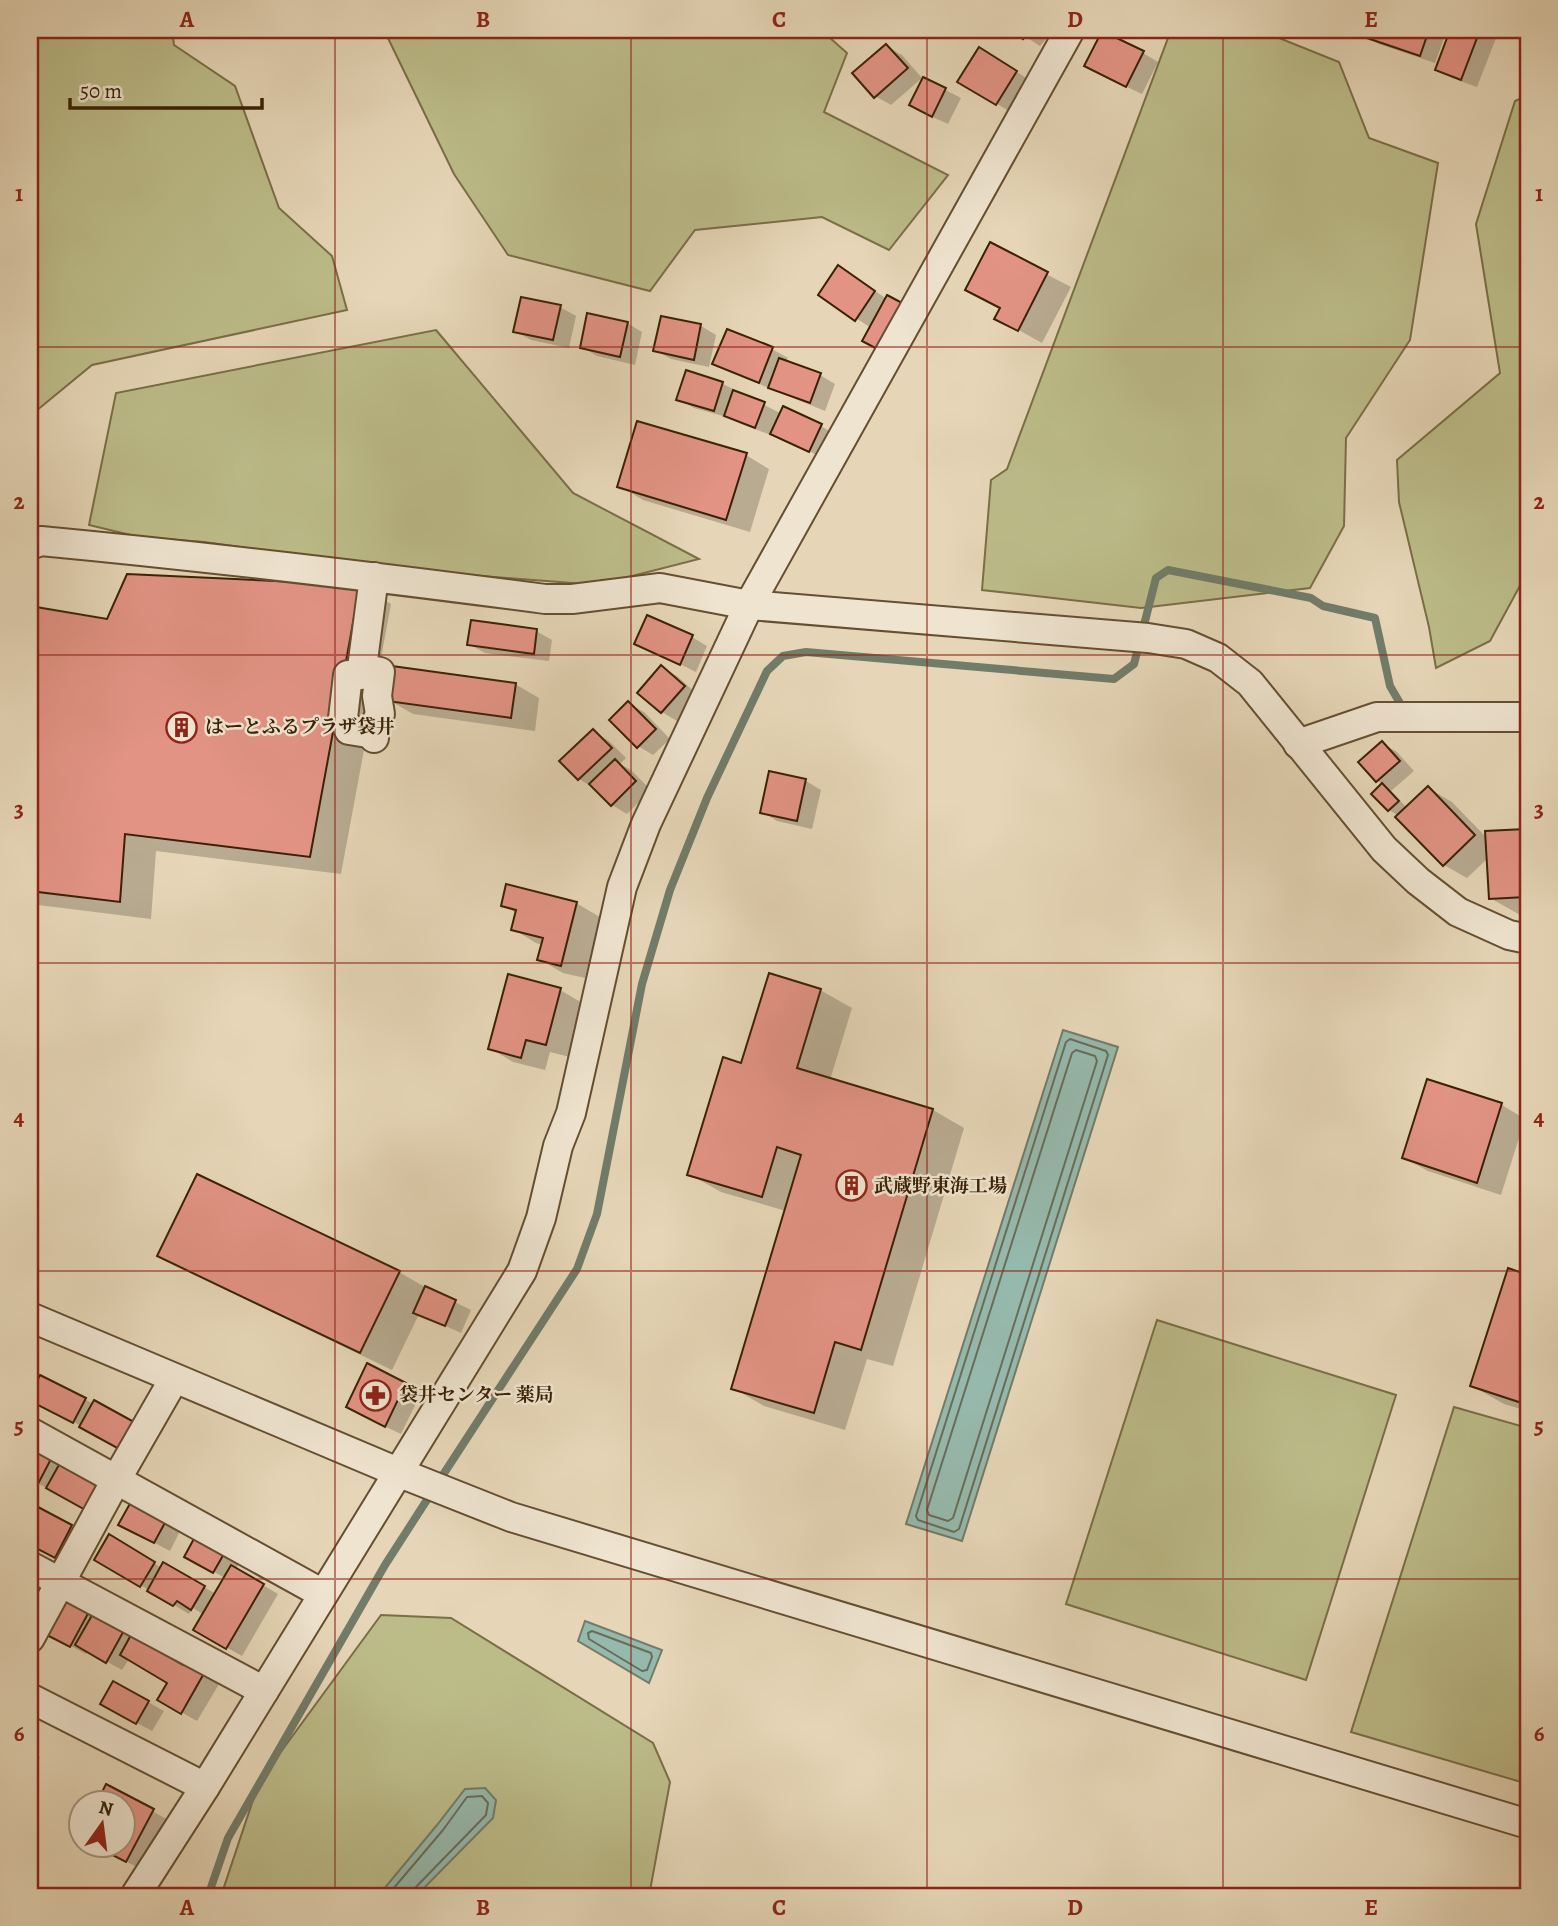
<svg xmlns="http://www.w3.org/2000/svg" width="1558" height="1926" viewBox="0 0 1558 1926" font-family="Alegreya,'Noto Serif JP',serif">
	<rect width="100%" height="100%" fill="#e6d6b7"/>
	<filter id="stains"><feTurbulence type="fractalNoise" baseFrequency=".00286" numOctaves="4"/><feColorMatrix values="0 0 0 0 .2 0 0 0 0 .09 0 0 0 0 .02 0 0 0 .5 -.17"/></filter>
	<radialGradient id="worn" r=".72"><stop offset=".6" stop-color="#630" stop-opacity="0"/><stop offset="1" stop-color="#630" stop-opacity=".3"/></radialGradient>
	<!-- green -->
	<g fill="#bcbc89" stroke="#7b6e46" stroke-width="2">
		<path d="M30,30H172L174,45L235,86L279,208L332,256L347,310L92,365L30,416Z"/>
		<path d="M384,30H821L847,53L824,112L948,175L889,250L822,217L695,230L650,291L508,255L454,174Z"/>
		<path d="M1171,30H1259L1339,62L1369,138L1438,163L1410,340L1346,438L1344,526L1310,588L1141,608L982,590L991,480L1007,469Z"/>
		<path d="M1528,95V571L1490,641L1436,668L1429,627L1399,502L1397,460L1500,373L1476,224L1515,101Z"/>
		<path d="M436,330L573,493L699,559L597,585L404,570L204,542L139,537L89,525L116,393Z"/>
		<path d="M1157,1320L1396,1395L1306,1680L1066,1604Z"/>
		<path d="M1454,1407L1528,1428V1784L1351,1732Z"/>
		<path d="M381,1615L451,1618L653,1743L670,1782L649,1896H221L256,1791L272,1764Z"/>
	</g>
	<!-- water -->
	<g fill="#96b9ad" stroke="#717c69" stroke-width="2">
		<path d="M1063,1030L1118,1047L962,1541L906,1524Z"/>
		<path d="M585,1621L662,1650L649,1683L578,1641Z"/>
		<path d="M485,1788L496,1800L493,1818L416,1896H378L437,1825L465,1789Z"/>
	</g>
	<!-- shadow -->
	<g fill="#0003">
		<path d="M1015,30H1054L1040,46Z"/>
		<path d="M1365,30H1447L1435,63L1379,44L1364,35Z"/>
		<path d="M1451,30H1492L1498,33L1477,87L1452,78L1437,69Z"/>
		<path d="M886,46L902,55L922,78L891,105L875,96Z"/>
		<path d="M1143,53L1158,62L1142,94L1102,75Z"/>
		<path d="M995,58L1031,81L1012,113L960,81Z"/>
		<path d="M924,79L961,98L948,124L926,114Z"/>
		<path d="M991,245L1071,287L1042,343L997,318L1002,308Z"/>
		<path d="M854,277L887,299L871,328L820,294Z"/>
		<path d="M560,307L576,316L569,348L531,340L515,331Z"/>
		<path d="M662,318L701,326L716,335L709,367L671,359L655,350Z"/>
		<path d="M627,323L642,332L635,365L597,356L582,347Z"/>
		<path d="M772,349L788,358L786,362L820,375L835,384L825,411L730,372L715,363Z"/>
		<path d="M687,372L723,384L782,414L821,426L836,435L825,459L772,433L771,435L741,424L730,418L694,408L679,399Z"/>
		<path d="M746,455L769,469L750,532L643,500L619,486Z"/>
		<path d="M360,586L391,604L341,874L156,851L151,919L30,904V608L108,621Z"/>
		<path d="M536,631L552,640L549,661L485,653L469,644Z"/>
		<path d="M692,637L707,646L696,672L637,643Z"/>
		<path d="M662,668L677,676L699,696L677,721L662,712Z"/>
		<path d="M515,684L539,698L535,731L413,714L389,700Z"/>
		<path d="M628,703L644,712L670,739L653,755L638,746Z"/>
		<path d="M594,732L609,741L626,758L620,764L631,770L651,790L627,814L612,805L594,788L579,779Z"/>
		<path d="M1382,743L1397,752L1414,771L1391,791L1407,808L1428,788L1452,802L1487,838V832L1528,830V916H1522L1490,898L1488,858L1467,878L1444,865L1399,816L1389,810L1383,784L1377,781Z"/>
		<path d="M771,773L806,781L821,790L812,829L777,821L762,812Z"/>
		<path d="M576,903L600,917L585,978L563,973L539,959L543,945L536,943L513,929L516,913L503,905Z"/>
		<path d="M560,990L584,1004L570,1057L550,1052L545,1070L513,1062L490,1048Z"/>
		<path d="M820,990L852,1008L830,1080L933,1110L964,1128L893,1366L867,1359L845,1430L764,1406L733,1388L786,1211L721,1192L689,1174Z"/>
		<path d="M1429,1082L1502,1105L1525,1119L1501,1195L1428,1171L1404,1158Z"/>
		<path d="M160,1255L399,1272L430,1290L471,1310L461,1333L419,1314L392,1370L191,1273Z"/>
		<path d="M1509,1270L1528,1276V1411L1504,1404L1472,1386Z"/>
		<path d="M368,1366L421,1393L401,1434L363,1416Z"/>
		<path d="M30,1372L94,1404L81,1426L30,1399L33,1392L30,1390Z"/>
		<path d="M30,1450L60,1466L54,1492L30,1479Z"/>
		<path d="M30,1501L49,1512L48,1515L86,1535L71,1565L30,1544Z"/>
		<path d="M133,1502L181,1529L170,1551L136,1533Z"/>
		<path d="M110,1537L162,1568L164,1564L216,1594L225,1578L186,1556L197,1537L240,1562L236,1569L278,1594L242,1656L195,1630L204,1615L193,1608L189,1614L97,1559Z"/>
		<path d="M30,1581L55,1596L30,1610Z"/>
		<path d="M65,1596L140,1638L138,1641L184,1668L222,1679L197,1721L160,1700L170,1682L129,1659L122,1670L88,1651L86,1654L61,1641Z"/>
		<path d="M114,1683L164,1711L152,1731L117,1712Z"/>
		<path d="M30,1751L40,1757L30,1778Z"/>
		<path d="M107,1787L176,1824L150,1874L97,1846H122V1804Z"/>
	</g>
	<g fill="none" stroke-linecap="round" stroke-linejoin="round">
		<!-- shore -->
		<g stroke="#686d58" stroke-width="2">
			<path d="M1070,1039L1106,1051L1108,1055L959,1529L954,1532L918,1520L916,1516L1066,1042Z"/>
			<path d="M1076,1050L1095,1056L1097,1061L953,1518L948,1521L929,1515L927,1510L1072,1053Z"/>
			<path d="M592,1631L651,1653L652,1657L647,1670L642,1671L589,1639L588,1633Z"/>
			<path d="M387,1896L443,1830L467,1797L482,1796L488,1803L486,1815L414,1889L411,1896"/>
		</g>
		<!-- stream -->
		<g stroke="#717c69" stroke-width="8">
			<path d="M439,1481L577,1269L597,1214L642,984L670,890L707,798L767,671L783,656L806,652L1114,679L1134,664L1156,578L1168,570L1311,598L1323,606L1375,618L1390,686L1404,710"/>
			<path d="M208,1896L228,1838L385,1565L432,1492"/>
		</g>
	</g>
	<!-- building -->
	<g fill="#e29384" stroke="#3a2104" stroke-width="2">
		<path d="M1012,30H1031L1023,39Z"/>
		<path d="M1363,30H1429L1420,56L1361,36Z"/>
		<path d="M1450,30H1480L1461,80L1435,70Z"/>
		<path d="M1102,31L1144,51L1126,87L1084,66Z"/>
		<path d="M886,44L908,68L874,98L852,73Z"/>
		<path d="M979,47L1017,71L996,105L957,82Z"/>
		<path d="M923,77L946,88L932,117L909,105Z"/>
		<path d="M990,242L1048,272L1018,331L994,319L1000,308L965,290Z"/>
		<path d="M838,265L875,291L855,321L818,295Z"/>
		<path d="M887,295L904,304L879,350L862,341Z"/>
		<path d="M521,297L561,305L553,340L513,332Z"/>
		<path d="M587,313L628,322L620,357L580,348Z"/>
		<path d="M661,316L701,324L694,360L653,351Z"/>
		<path d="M727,329L773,347L759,383L712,364Z"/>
		<path d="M779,358L821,373L810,403L768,388Z"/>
		<path d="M686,370L723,382L714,411L676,400Z"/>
		<path d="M733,390L765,402L755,428L724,416Z"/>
		<path d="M783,406L822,424L809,452L770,434Z"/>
		<path d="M637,421L747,453L726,520L617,487Z"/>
		<path d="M127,574L360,585L310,857L125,834L120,902L30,891V606L107,619Z"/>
		<path d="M647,615L693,635L680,665L634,644Z"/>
		<path d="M471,620L537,629L534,654L467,645Z"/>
		<path d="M661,665L685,686L661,713L637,693Z"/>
		<path d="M392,666L516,683L511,718L387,701Z"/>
		<path d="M628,701L656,729L637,748L609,720Z"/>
		<path d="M593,729L612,748L578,780L559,761Z"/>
		<path d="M1382,741L1400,761L1376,782L1358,762Z"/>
		<path d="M615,759L636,781L611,806L589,784Z"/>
		<path d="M769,771L806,779L797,821L760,813Z"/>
		<path d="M1382,783L1399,801L1388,811L1371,794Z"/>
		<path d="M1428,786L1475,835L1443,866L1395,817Z"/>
		<path d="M1528,829V897L1489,899L1485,831Z"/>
		<path d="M506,884L577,902L561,966L537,960L543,938L511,930L516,910L501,906Z"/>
		<path d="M769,973L821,989L797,1068L933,1109L861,1350L835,1342L814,1413L731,1389L801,1155L777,1147L762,1197L687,1175L723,1057L741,1063Z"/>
		<path d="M508,974L561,988L546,1045L526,1040L521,1058L488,1049Z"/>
		<path d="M1427,1079L1502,1103L1477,1183L1402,1158Z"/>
		<path d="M197,1174L400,1271L360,1353L157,1256Z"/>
		<path d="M1508,1268L1528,1275V1405L1470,1386Z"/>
		<path d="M425,1286L456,1300L445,1326L413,1313Z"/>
		<path d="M367,1363L406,1383L385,1427L346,1407Z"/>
		<path d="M40,1375L86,1398L73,1423L30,1401V1395Z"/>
		<path d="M94,1400L134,1422L119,1449L79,1427Z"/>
		<path d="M30,1448L51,1459L38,1484L30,1480Z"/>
		<path d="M60,1463L103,1486L89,1512L46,1488Z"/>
		<path d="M132,1500L167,1519L154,1543L118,1525Z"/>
		<path d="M38,1507L72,1525L55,1558L30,1545V1523Z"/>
		<path d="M109,1534L155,1562L140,1587L94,1560Z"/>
		<path d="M196,1535L225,1552L213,1573L184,1557Z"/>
		<path d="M163,1562L205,1586L191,1610L177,1601L173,1606L147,1591Z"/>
		<path d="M231,1565L264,1584L226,1649L193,1630Z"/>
		<path d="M30,1579L41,1585L30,1606Z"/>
		<path d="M64,1594L91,1608L70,1647L43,1633Z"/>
		<path d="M95,1610L126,1627L106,1663L75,1645Z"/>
		<path d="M131,1635L183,1665L188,1657L207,1668L181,1714L157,1700L167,1683L120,1655Z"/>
		<path d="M113,1681L149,1701L136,1724L100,1704Z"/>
		<path d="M106,1784L154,1809L126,1862L95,1846H122V1804H96Z"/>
	</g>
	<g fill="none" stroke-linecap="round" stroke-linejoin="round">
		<defs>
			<g id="minor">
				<path d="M30,545L41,541C210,557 377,577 545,599H572L660,588L749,605L1148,638L1186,644L1218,658L1250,683L1384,849L1418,881L1458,912L1509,935L1528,939"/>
				<path d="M362,668L361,675H348L343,718L349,730L374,734"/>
				<path d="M374,738V727L380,714L377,696L380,672L362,668L374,577"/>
				<path d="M1298,744L1377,717H1528"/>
				<path d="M30,1317L400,1473L511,1517L1528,1824"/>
				<path d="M30,1432L323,1594"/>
				<path d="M30,1566L264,1691"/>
				<path d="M30,1638L116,1480L174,1379"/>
				<path d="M30,1698L205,1787"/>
				<path d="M135,1896L205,1787L522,1271L541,1218L558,1146L571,1113L622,887L646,824L749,605L1070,30"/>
			</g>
		</defs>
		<!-- minor casing -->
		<use href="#minor" stroke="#654e31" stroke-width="32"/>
		<!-- minor -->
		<use href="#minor" stroke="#efe4d0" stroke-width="28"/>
	</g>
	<!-- grid -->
	<path fill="none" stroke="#8f2418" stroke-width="2" stroke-opacity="0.55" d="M335,30V1896M631,30V1896M927,30V1896M1223,30V1896M30,347H1528M30,655H1528M30,963H1528M30,1271H1528M30,1579H1528"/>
	<!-- icons -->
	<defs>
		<symbol id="building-ring" viewBox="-11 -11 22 22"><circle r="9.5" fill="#efe4d0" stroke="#8f2418" stroke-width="1.5"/><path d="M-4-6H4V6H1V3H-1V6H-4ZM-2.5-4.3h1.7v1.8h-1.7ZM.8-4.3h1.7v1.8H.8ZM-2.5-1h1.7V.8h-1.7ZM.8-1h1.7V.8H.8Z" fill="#8f2418"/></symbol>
		<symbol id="pharmacy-ring" viewBox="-11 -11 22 22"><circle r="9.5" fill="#efe4d0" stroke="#8f2418" stroke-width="1.5"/><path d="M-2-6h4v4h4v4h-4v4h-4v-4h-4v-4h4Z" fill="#8f2418"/></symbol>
	</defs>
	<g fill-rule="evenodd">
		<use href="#building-ring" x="164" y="710" width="35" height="35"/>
		<use href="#building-ring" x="834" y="1168" width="35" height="35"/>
		<use href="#pharmacy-ring" x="358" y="1378" width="35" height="35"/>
	</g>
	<g text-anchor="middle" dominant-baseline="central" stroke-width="5" stroke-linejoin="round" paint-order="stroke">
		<!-- poi labels -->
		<g font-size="19" font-weight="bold" fill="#3a2104" stroke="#efe4d0" text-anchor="start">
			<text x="205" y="727">はーとふるプラザ袋井</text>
			<text x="874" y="1186">武蔵野東海工場</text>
			<text x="399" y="1395">袋井センター 薬局</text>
		</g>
	</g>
	<!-- margin -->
	<rect width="1558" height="1926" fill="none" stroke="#e6d6b7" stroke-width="77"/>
	<!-- north arrow -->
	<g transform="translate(102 1824) rotate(14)"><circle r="33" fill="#efe4d0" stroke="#a7967e" stroke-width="2"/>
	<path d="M0-5L12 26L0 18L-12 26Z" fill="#8f2418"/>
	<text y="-10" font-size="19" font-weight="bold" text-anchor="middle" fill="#3a2104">N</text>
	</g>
	<!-- scale -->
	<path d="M70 98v10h192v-10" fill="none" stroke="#3a2104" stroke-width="3.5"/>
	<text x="80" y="98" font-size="21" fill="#3a2104" stroke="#efe4d0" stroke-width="5" paint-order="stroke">50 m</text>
	<rect x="38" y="38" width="1482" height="1850" fill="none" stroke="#8f2418" stroke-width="2.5"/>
	<g font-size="23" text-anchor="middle" font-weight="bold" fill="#8f2418">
		<text x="187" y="27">A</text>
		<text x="483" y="27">B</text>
		<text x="779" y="27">C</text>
		<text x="1075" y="27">D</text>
		<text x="1371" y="27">E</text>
		<text x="19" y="201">1</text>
		<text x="1539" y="201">1</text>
		<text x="19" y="509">2</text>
		<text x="1539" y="509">2</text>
		<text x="19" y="817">3</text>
		<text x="1539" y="817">3</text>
		<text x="19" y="1125">4</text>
		<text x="1539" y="1125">4</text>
		<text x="19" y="1433">5</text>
		<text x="1539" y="1433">5</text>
		<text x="19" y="1741">6</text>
		<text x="1539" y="1741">6</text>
		<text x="187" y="1915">A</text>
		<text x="483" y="1915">B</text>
		<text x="779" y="1915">C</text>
		<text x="1075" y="1915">D</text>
		<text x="1371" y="1915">E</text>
	</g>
	<rect width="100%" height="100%" filter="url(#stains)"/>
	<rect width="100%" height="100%" fill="url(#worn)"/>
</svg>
